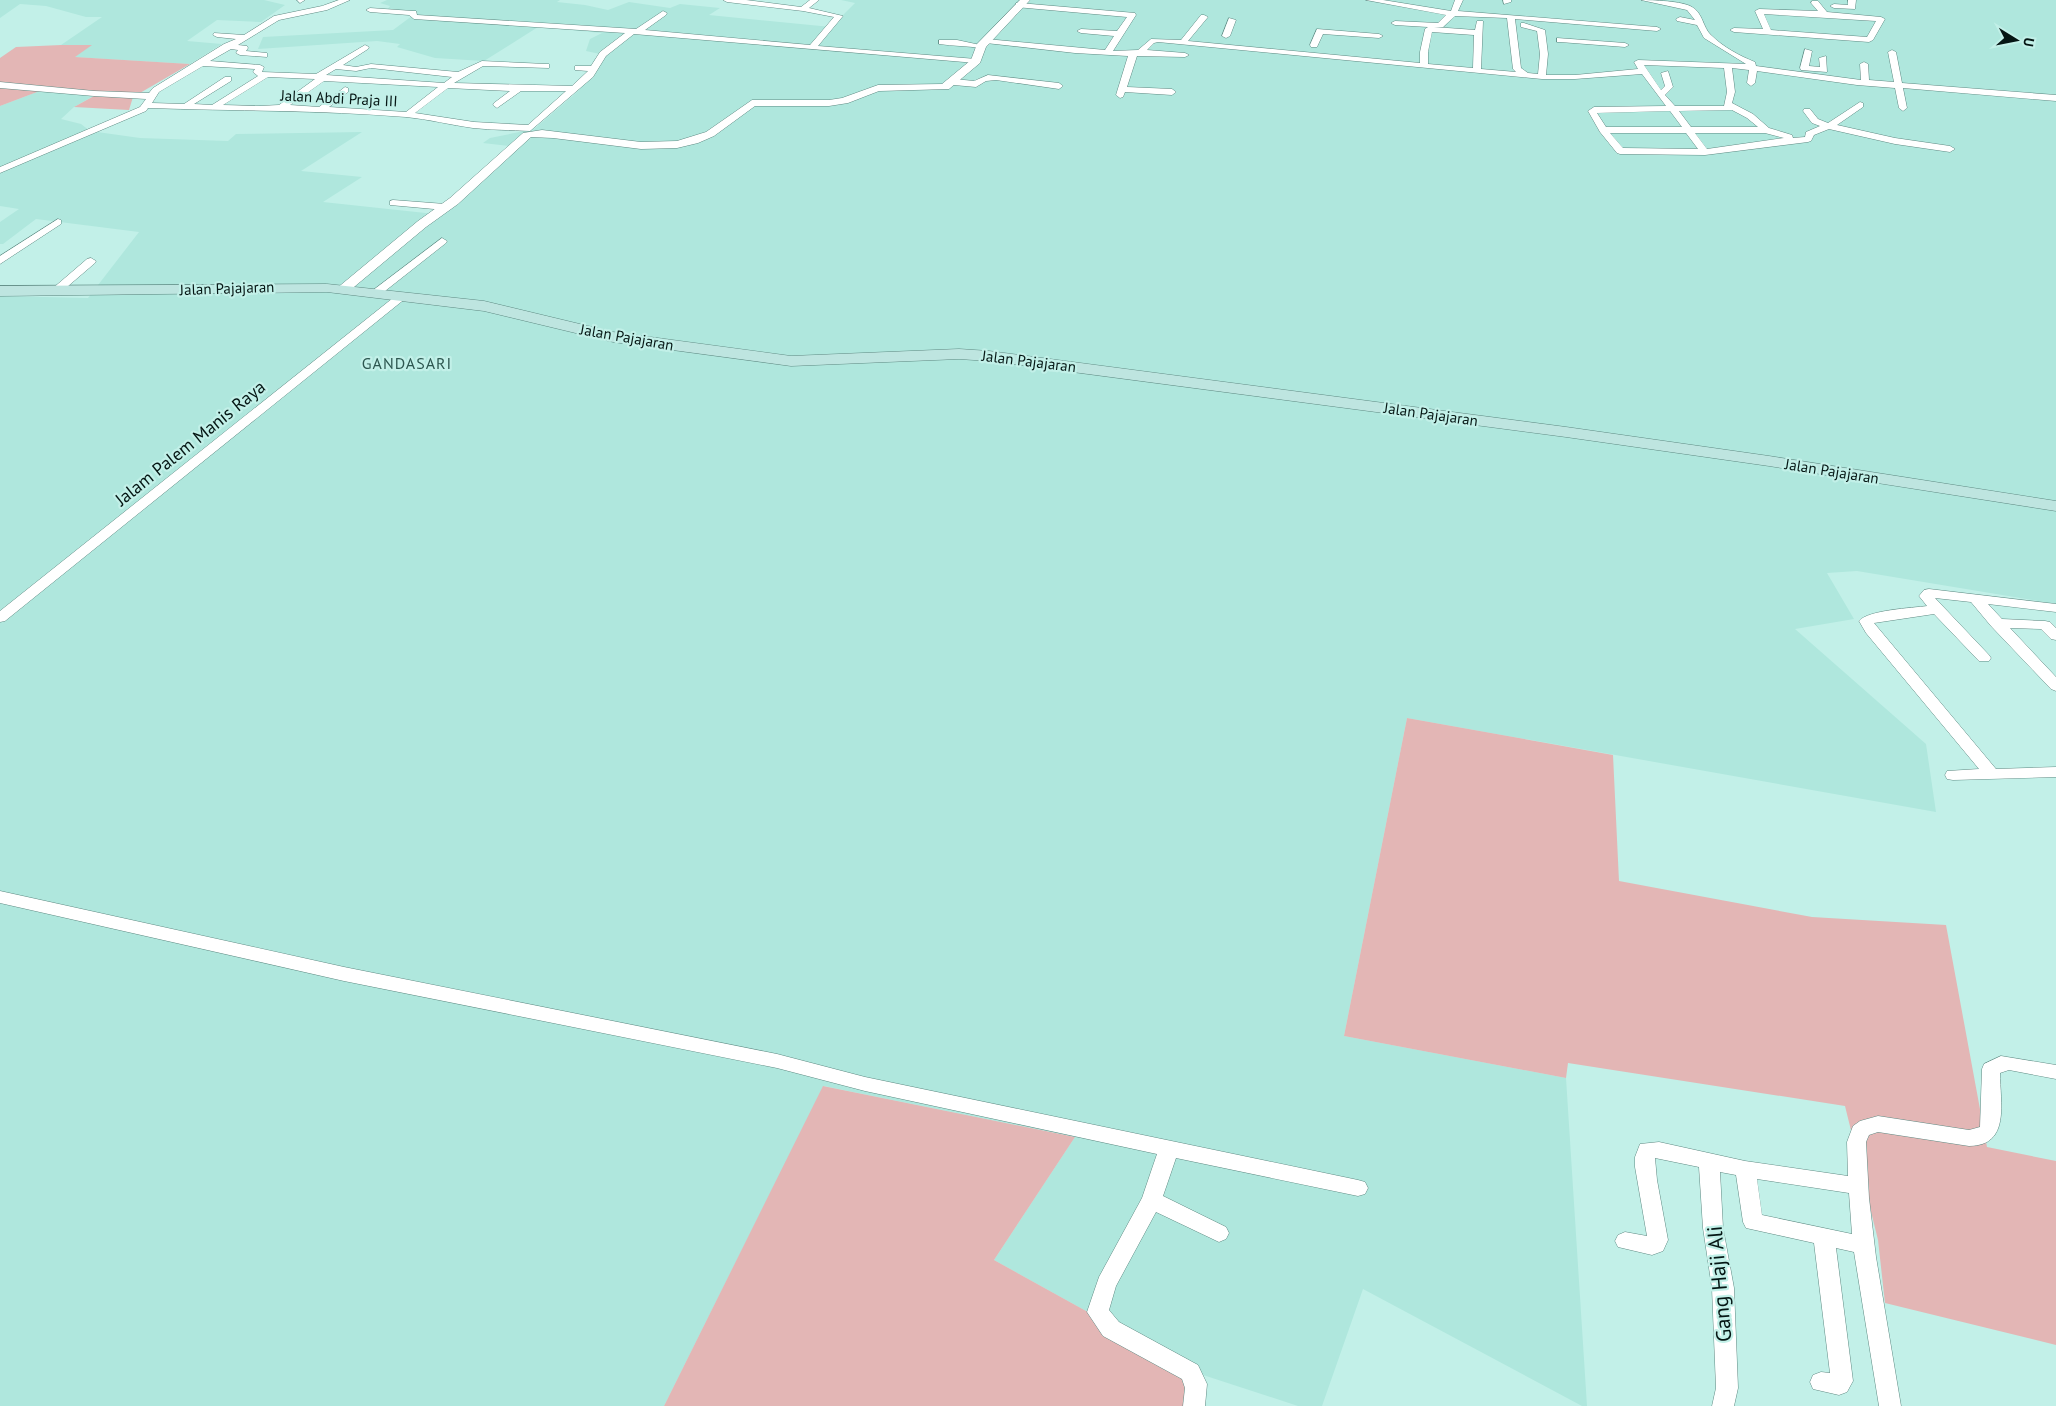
<svg xmlns="http://www.w3.org/2000/svg" width="2056" height="1406" viewBox="0 0 2056 1406" font-family="'PT Sans',sans-serif">
	<rect width="100%" height="100%" fill="#c2f0e8"/>
	<!-- built -->
	<g fill="#afe7dd">
		<path d="M0,0H264L285,5L261,22L217,20L187,41L222,44L190,64L74,57L91,45H61L102,17H86L46,6L20,4L0,18Z"/>
		<path d="M387,0H560L557,2L585,5L608,10L629,2L670,8L680,4L720,8L709,15L831,27L855,3L841,0H2056V604L1857,571L1827,573L1854,619L1795,629L1926,744L1936,812L1407,718L1344,1036L1566,1078L1587,1406H1582L1363,1289L1322,1406H1298L1200,1374L994,1260L1075,1137L824,1086L664,1406H0V296L88,298L139,232L36,219L3,244H0V222L19,209L0,206V106L45,89L95,95L74,107L61,119L81,124L90,131L140,138L228,141L236,134L362,132L301,171L362,177L323,202L435,214L467,186L509,146L483,143L490,138L534,129L576,93L594,72L593,61L600,54L586,51L590,39L602,33L538,27L484,61L435,58L397,47L400,44L377,41L258,49L263,37L393,30L416,13L387,10L390,6L380,3Z"/>
	</g>
	<!-- green -->
	<g fill="#e3b6b5">
		<path d="M61,45H92L75,57L190,64L133,97L129,110L74,107L94,96L45,89L0,106V58L16,47Z"/>
		<path d="M1407,718L1613,755L1619,881L1812,917L1946,925L1987,1147L2056,1161V1345L1885,1303L1878,1240L1845,1106L1568,1063L1566,1078L1344,1036Z"/>
		<path d="M823,1086L1075,1137L994,1260L1200,1374L1184,1406H664Z"/>
	</g>
	<g fill="none" stroke-linecap="round" stroke-linejoin="round">
		<defs>
			<g id="minor">
				<path d="M297,0H305L300,3Z"/>
				<path d="M339,0H350L327,10L279,20L238,45L247,46L248,48L246,51L267,53V57L240,55L236,53L238,50L231,49L210,61L260,65L264,67L262,72L316,74L365,45L369,47L368,49L343,65L356,67L371,64L458,72L482,61L546,64H549V68L483,66L454,83L572,86L588,71L575,70V66H591L600,52L625,33L414,19L409,15L370,12L366,10L370,8L413,11H416L417,15L636,29L663,11L667,13L666,15L645,30L810,45L834,17L803,11L727,2L723,0H746L801,7L810,0H819L809,8L843,16L818,46L976,59L980,61L976,63L634,34L606,56L593,77L530,131C511,130 492,130 473,128C451,125 428,119 406,117C320,110 234,111 148,108L146,111L0,173V167L140,107L146,99L94,96L0,88V82L94,91L149,93L153,88L224,44L236,39L217,37L213,35L214,33L244,35L274,16L322,6ZM203,66L255,69L253,72L258,76L212,105L194,104L231,81V77H225L184,104L152,103L159,92ZM371,68L452,77L444,83L326,75L336,69L356,71ZM268,77L315,79L279,105L260,106L223,105ZM324,81L438,87L406,112L329,107L348,92V88L345,87L319,107L290,105ZM448,88L510,91L494,103L493,105L497,108L521,91H566L528,125L474,122L415,113Z"/>
				<path d="M1366,0H1383L1451,11L1455,0H1463L1458,11L1657,27L1661,29L1657,31L1515,19L1521,68L1528,73L1538,74L1540,54L1537,31L1521,27V23H1524L1545,30L1548,54L1546,75H1575L1638,69L1634,62L1638,60L1746,64L1704,38L1697,25L1677,21L1676,19L1680,17L1695,20L1687,10L1641,0C1652,0 1683,1 1692,7C1703,13 1703,28 1711,35C1723,47 1740,56 1755,62L1756,66L1861,80L1860,64L1864,62L1868,64L1869,80L1894,82L1888,52L1892,50L1896,52L1902,83L2056,95V101L1903,88L1907,108L1903,111L1899,108L1895,88L1857,85L1757,71L1755,83L1751,86L1747,83L1749,70L1732,68L1735,92L1732,103L1753,114L1769,128L1792,135L1793,138L1805,137L1806,132L1820,126L1812,123L1803,111L1804,109H1810L1818,119L1828,123L1860,102L1863,103V107L1837,125L1895,138L1950,146L1955,149L1950,152L1895,144L1829,129L1814,135L1811,141L1808,142L1705,155L1620,154L1617,153L1600,132L1588,111L1594,107L1666,106L1642,74L1575,79H1542L1158,42L1154,43L1147,50L1185,53L1189,55L1185,57L1137,56L1127,87L1172,89L1176,92L1172,95L1125,92L1123,97L1120,98L1116,95L1128,56L1075,53L986,43L982,41L986,39L1105,50L1114,36L1081,33L1077,31L1081,29L1117,31L1127,17L1016,7V3H1019L1135,13L1136,15L1113,51L1138,50L1151,39L1181,40L1201,15H1204L1208,17L1188,41L1420,63V52L1425,29L1428,27L1395,25L1391,23L1395,21L1438,23L1446,15ZM1455,16L1507,18L1513,69L1516,72L1481,69L1483,21H1477L1475,30L1434,27H1443ZM1432,32L1474,35L1473,68L1428,64V52ZM1644,65L1724,68L1727,92L1724,106H1675L1665,95L1673,87L1668,71L1661,73L1665,86L1661,90ZM1732,110L1747,118L1758,127H1691L1679,111ZM1670,111L1682,127H1606L1597,113ZM1610,133H1686L1698,149L1623,148ZM1695,133H1765L1784,138L1707,149Z"/>
				<path d="M1503,0H1511V2L1504,4Z"/>
				<path d="M1848,0H1856L1855,9L1834,8L1830,6L1834,4L1848,5Z"/>
				<path d="M1812,1H1818L1827,12L1881,17L1885,19L1873,40L1869,42L1734,32L1730,30L1734,28L1763,29L1755,11L1759,9L1818,11L1811,3ZM1764,14L1876,21L1867,37L1771,30Z"/>
				<path d="M1229,18L1236,20L1230,36L1226,38L1222,36Z"/>
				<path d="M1317,29L1379,34L1383,36L1379,38L1323,34L1317,47H1311L1310,45Z"/>
				<path d="M1557,38L1625,43L1629,45L1625,47L1560,42H1557Z"/>
				<path d="M939,40H957L985,46L981,48C967,46 953,46 939,44Z"/>
				<path d="M1805,49L1812,51L1809,66L1820,67L1819,58L1826,56L1827,72L1801,70L1800,68Z"/>
				<path d="M988,75L1059,83L1063,86L1059,89L996,80L986,81L976,87L954,85L950,82L954,79L974,81Z"/>
				<path d="M393,200L445,204L450,207L445,210L390,205V201Z"/>
				<path d="M58,219L61,220V224L0,264V256Z"/>
				<path d="M442,238L447,241L446,243L380,295H372L371,293L372,291Z"/>
				<path d="M91,258L96,261L95,263L60,293H52L51,291L52,289L87,259Z"/>
				<path d="M402,293L407,296L406,298L5,621L0,622V611L398,294Z"/>
				<path d="M1929,589L2056,604V612L1988,604L2002,619L2045,621L2050,622L2056,628V640L2051,639L2041,629L2010,628L2056,677V691L2051,689L1991,626L1971,602L1935,598L1989,655L1991,658L1989,661H1979L1934,614L1874,623L1996,769L2056,767V777L1953,780L1947,779L1945,775L1947,771L1979,769L1866,633L1859,621C1868,610 1912,608 1927,606L1919,596L1924,590Z"/>
				<path d="M0,891L344,967L777,1054L865,1077L1358,1180L1365,1182L1368,1188L1365,1194L1358,1196L1176,1158L1163,1196L1226,1227L1229,1233L1226,1239L1219,1242L1156,1212L1116,1286L1109,1310L1119,1322L1198,1365L1207,1384L1205,1406H1183L1185,1388L1182,1379L1103,1336L1087,1312L1099,1277L1142,1198L1157,1154L865,1091L777,1068L344,981L0,903Z"/>
				<path d="M2001,1056L2056,1065V1079L2009,1070L2000,1073C2000,1102 2011,1146 1969,1146L1878,1132L1869,1135L1866,1142L1869,1198L1876,1257L1901,1406H1879L1854,1252L1836,1248L1853,1381L1847,1392L1839,1395L1813,1389L1810,1382L1813,1375L1821,1372L1830,1373L1814,1243L1746,1228L1743,1222L1736,1175L1720,1172L1723,1228L1734,1288L1738,1388L1734,1406H1712L1716,1388L1712,1288L1703,1228L1699,1167L1655,1158L1657,1180L1668,1240L1663,1251L1652,1255L1618,1247L1615,1241L1618,1235L1625,1232L1647,1236L1635,1167V1157L1640,1144L1659,1142L1745,1161L1848,1176L1847,1142L1853,1126L1860,1121L1878,1116L1969,1130L1980,1127L1982,1069L1984,1064ZM1757,1179L1849,1193L1852,1234L1762,1215Z"/>
			</g>
			<path id="tertiary" d="M1020,0H1030L986,47L980,63L949,89L879,91L848,103L829,106H755L714,136L698,143L677,148L641,149L553,138L531,137L458,204L426,227L348,292H338L336,289L418,221L450,198L523,133L542,130L641,142L677,141L706,132L752,100H829L842,98L878,85L942,84L971,60L977,44Z"/>
			<path id="secondary" d="M327,284L484,301L613,332L791,356L959,349L989,351L1566,427L1769,456L2056,501V511L1769,466L1566,437L989,361L959,359L791,366L613,342L484,311L327,292L0,296V286Z"/>
		</defs>
		<!-- minor casing -->
		<use href="#minor" stroke="#5f8a83" stroke-width="1"/>
		<!-- tertiary casing -->
		<use href="#tertiary" stroke="#5f8a83" stroke-width="1"/>
		<!-- secondary casing -->
		<use href="#secondary" stroke="#5f8a83" stroke-width="1"/>
		<!-- minor -->
		<use href="#minor" fill="#fff" fill-rule="evenodd"/>
		<!-- tertiary -->
		<use href="#tertiary" fill="#fff" fill-rule="evenodd"/>
		<!-- secondary -->
		<use href="#secondary" fill="#bee5e0" fill-rule="evenodd"/>
	</g>
	<g text-anchor="middle" dominant-baseline="central" stroke-width="4.5" stroke-linejoin="round" paint-order="stroke">
		<!-- far-street labels -->
		<g font-size="15" fill="#051614" stroke="#c2f0e8">
			<text transform="translate(339 98) rotate(3)">Jalan Abdi Praja III</text>
			<text transform="translate(227 288) rotate(-2)">Jalan Pajajaran</text>
			<text transform="translate(627 337) rotate(10)">Jalan Pajajaran</text>
			<text transform="translate(1029 361) rotate(7)">Jalan Pajajaran</text>
			<text transform="translate(1431 414) rotate(8)">Jalan Pajajaran</text>
			<text transform="translate(1832 471) rotate(9)">Jalan Pajajaran</text>
		</g>
		<!-- far-quarter labels -->
		<g font-size="16" letter-spacing="1" fill="#2d5750" stroke="#c2f0e8">
			<text x="407" y="363">GANDASARI</text>
		</g>
		<!-- street labels -->
		<g font-size="18" fill="#051614" stroke="#c2f0e8">
			<text transform="translate(190 443) rotate(-39)">Jalam Palem Manis Raya</text>
		</g>
		<!-- near-street labels -->
		<g font-size="21" fill="#051614" stroke="#c2f0e8">
			<text transform="translate(1719 1284) rotate(-95)">Gang Haji Ali</text>
		</g>
	</g>
	<!-- north arrow -->
	<g transform="translate(2016 40) rotate(100)" stroke="#c2f0e8" stroke-width="4" paint-order="stroke">
	<path d="M0-4L9 19L0 12L-9 19Z" fill="#051614"/>
	<text y="-8" font-size="14" font-weight="bold" text-anchor="middle" fill="#051614">U</text>
	</g>
</svg>
